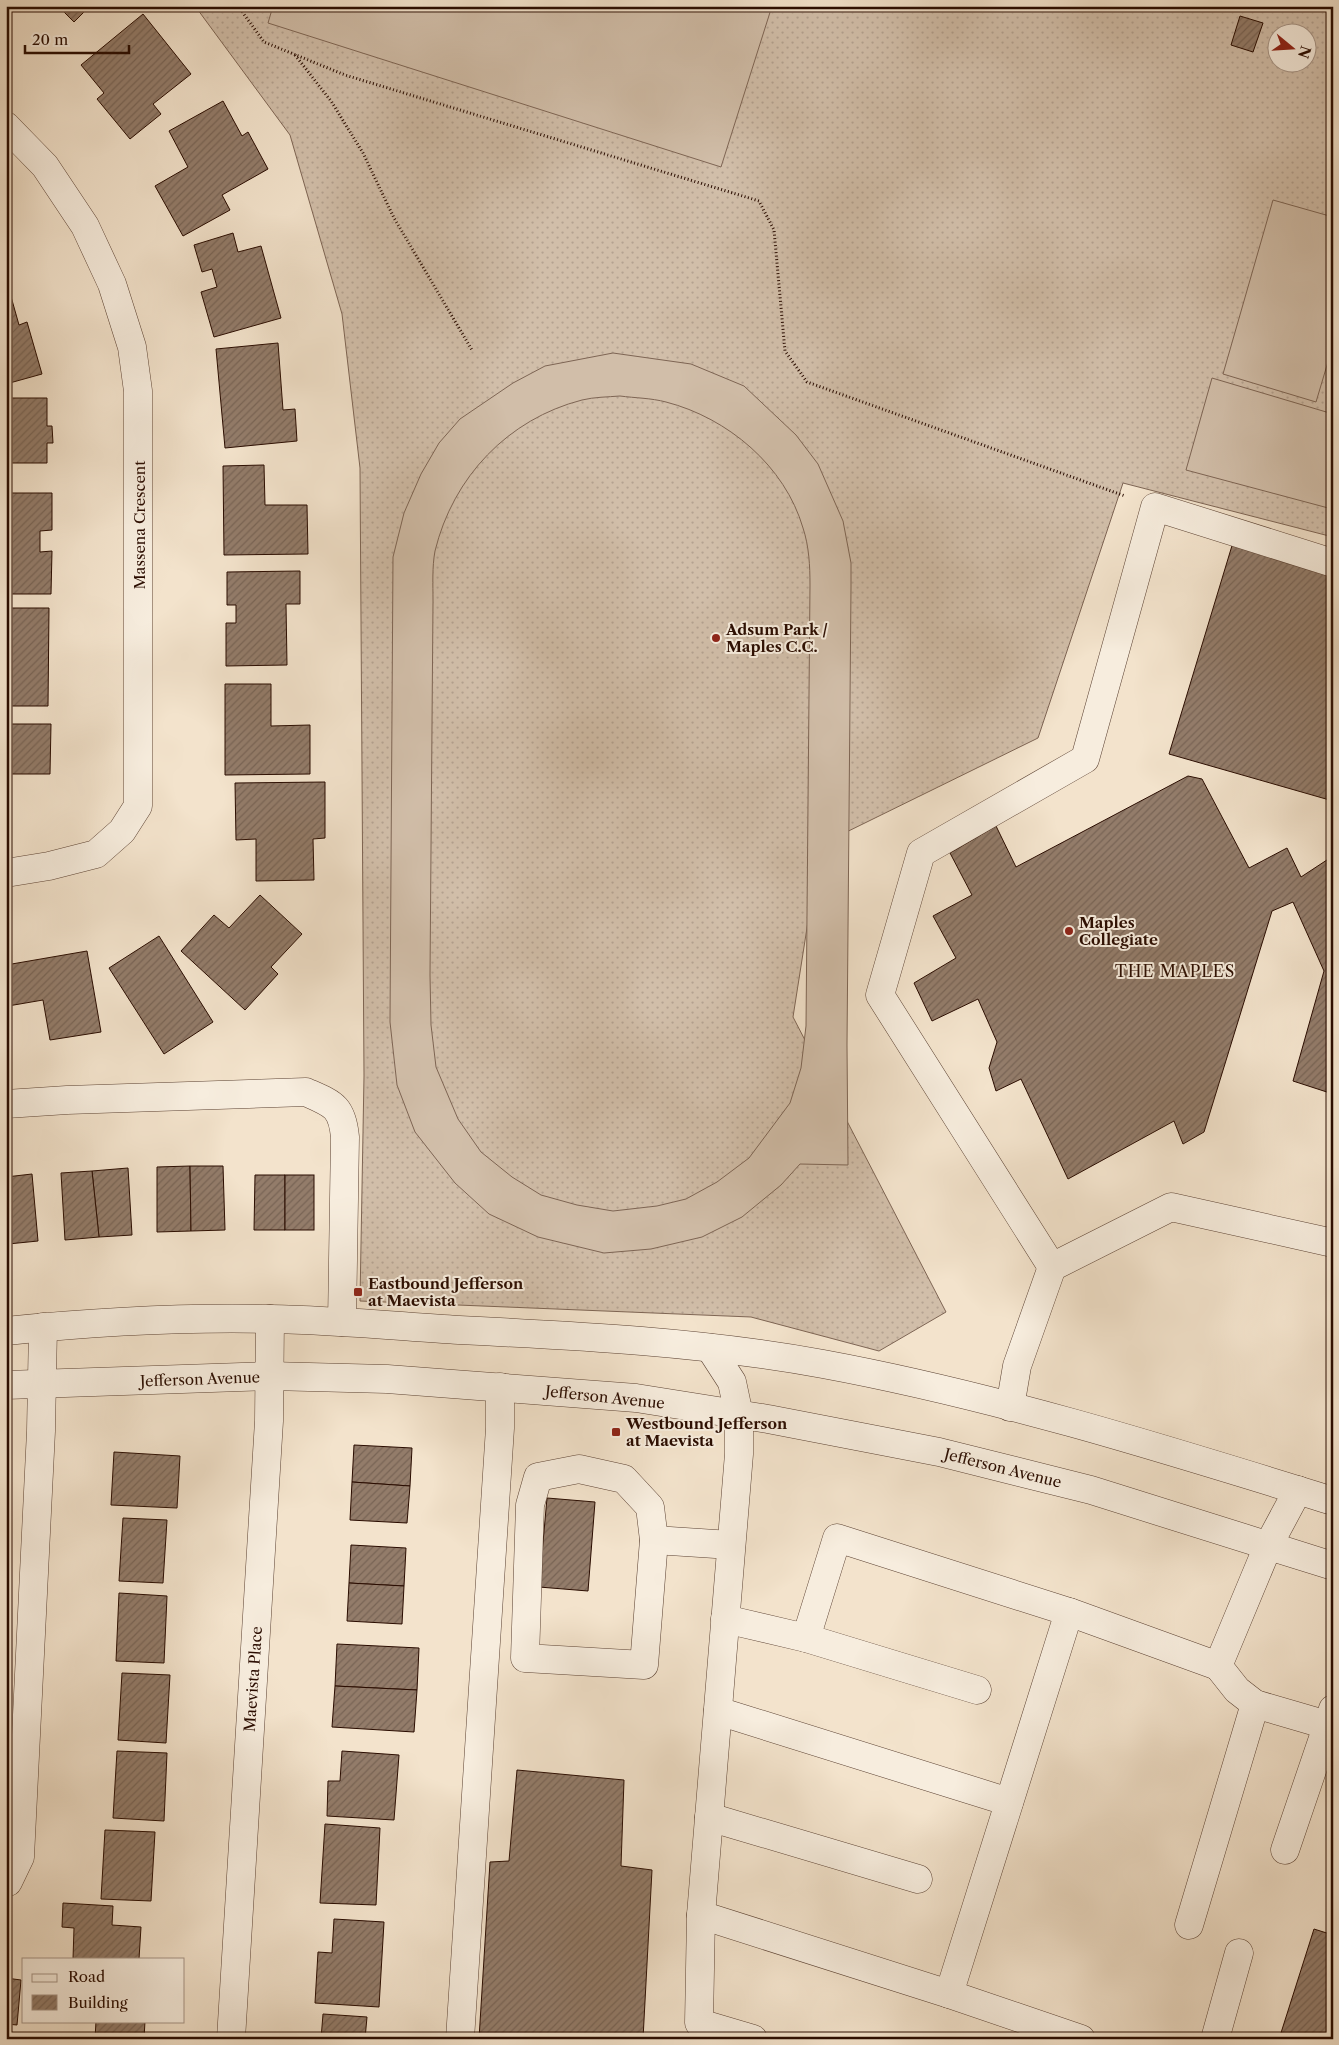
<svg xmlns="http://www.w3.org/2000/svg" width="1339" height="2045" viewBox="0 0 1339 2045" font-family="'Libre Caslon Text',serif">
	<defs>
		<pattern id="grass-dots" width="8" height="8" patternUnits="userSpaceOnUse" patternTransform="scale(1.25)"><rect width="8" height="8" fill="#d1bea9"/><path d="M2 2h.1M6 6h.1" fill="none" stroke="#b4a290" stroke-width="1.8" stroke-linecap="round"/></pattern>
		<pattern id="building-hatch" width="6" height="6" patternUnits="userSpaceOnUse" patternTransform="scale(1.25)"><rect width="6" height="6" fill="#937c6a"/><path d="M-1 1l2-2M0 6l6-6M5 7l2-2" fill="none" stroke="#786455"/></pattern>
	</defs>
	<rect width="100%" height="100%" fill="#f3e3cc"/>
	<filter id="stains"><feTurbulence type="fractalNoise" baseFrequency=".004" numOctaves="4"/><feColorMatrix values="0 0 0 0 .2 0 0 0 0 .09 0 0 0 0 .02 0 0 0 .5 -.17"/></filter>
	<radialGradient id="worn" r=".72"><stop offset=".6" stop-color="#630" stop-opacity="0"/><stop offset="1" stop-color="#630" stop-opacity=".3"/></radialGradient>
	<!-- grass -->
	<path fill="url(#grass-dots)" stroke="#7e6554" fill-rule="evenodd" d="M195,6H1333V537L1123,483L1038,738L820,845L793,1017L946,1312L879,1351L751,1317L360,1301L364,1076L360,468L342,314L290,135ZM1276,32H1306V62H1276Z"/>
	<!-- garden -->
	<g fill="#d1bea9" stroke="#7e6554" fill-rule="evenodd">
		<path d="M273,6H772L721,167L268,23Z"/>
		<path d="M1273,200L1333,217V345L1316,402L1223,374Z"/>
		<path d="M613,353L691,364L744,386L796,435L818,464L843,521L851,563V587L847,1045L848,1165L800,1164L781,1185L742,1217L702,1237L651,1249L604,1253L538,1237L489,1214L455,1183L415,1132L397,1085L390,1022L393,557L404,513L421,474L439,443L460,419L513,383L545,366ZM620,396C635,398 651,398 666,402C728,418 785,466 803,528C809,546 810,566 810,585L806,1026L801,1068L790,1103L749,1158L717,1182L686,1199L657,1206L613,1211L577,1205L541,1195L512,1177L481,1152L458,1119L436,1067L431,1025L430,975L433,601C433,585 432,567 435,551C453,477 508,419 582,400C594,397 608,397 620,396Z"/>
		<path d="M1212,378L1333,414L1332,509L1186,470Z"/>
	</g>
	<!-- building -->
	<g fill="url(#building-hatch)" stroke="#2a0c00">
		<path d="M58,6H90L74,22Z"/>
		<path d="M143,14L191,74L153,104L161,114L130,139L97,99L104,93L81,65Z"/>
		<path d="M1240,16L1263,23L1253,52L1231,45Z"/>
		<path d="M223,101L242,136L248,132L268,169L222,195L230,210L183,236L155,186L188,167L169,131Z"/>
		<path d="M233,233L238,252L261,246L281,318L214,337L201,292L217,287L212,269L202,272L194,245Z"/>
		<path d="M10,293L19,325L27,322L42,374L6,384V294Z"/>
		<path d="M278,343L283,410L295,409L297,441L225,448L216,349Z"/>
		<path d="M6,398H47V426H52L53,443H47V463H6Z"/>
		<path d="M264,465L265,505H307L308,554L224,555L223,466Z"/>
		<path d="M6,493H52V530L40,531V552L52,551L51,594H6Z"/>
		<path d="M1234,539L1333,569V801L1169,754Z"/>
		<path d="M300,571V604H286L287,665L226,666V623H236V605H227V572Z"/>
		<path d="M6,608H49L48,706H6V655H9L10,638H6Z"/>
		<path d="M225,684H271V726L310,725V774L225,775Z"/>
		<path d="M6,724H51L50,774H6Z"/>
		<path d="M1188,776L1202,779L1249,868L1287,848L1301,877L1333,856V1094L1293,1081L1324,971L1293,902L1272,911L1204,1132L1183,1144L1174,1121L1068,1179L1021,1079L996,1091L989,1068L997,1042L978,999L932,1021L914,983L956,958L933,916L972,895L950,853L996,826L1016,867Z"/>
		<path d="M325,782V838L313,839L314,880L256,881V839L236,840L235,783Z"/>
		<path d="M260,895L302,934L271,967L278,974L245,1010L181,951L214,915L229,928Z"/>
		<path d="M159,936L213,1022L164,1054L109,968Z"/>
		<path d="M87,951L101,1032L50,1040L43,1000L8,1006L6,965Z"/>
		<path d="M190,1166L191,1231L157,1232V1167Z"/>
		<path d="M190,1166H223L225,1230L191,1231Z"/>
		<path d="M128,1168L132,1235L99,1237L92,1171Z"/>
		<path d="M92,1171L99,1237L65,1240L61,1173Z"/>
		<path d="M32,1174L38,1241L8,1244L6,1177Z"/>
		<path d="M255,1175H285V1230H254Z"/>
		<rect x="285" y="1175" width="29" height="55"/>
		<path d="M354,1445L412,1448L410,1486L352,1482Z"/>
		<path d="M114,1452L180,1456L177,1508L111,1505Z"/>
		<path d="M352,1482L410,1486L407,1523L350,1520Z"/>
		<path d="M547,1498L595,1502L588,1591L539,1587Z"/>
		<path d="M123,1518L167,1520L163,1583L119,1581Z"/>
		<path d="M351,1545L406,1548L404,1586L349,1583Z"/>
		<path d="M349,1583L404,1586L402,1624L347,1621Z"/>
		<path d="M119,1593L167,1596L164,1663L116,1661Z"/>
		<path d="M337,1644L419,1648L417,1690L335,1686Z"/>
		<path d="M122,1673L170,1675L166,1743L118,1740Z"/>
		<path d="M335,1686L417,1690L414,1732L332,1727Z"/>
		<path d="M117,1751L167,1753L164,1821L113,1818Z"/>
		<path d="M342,1751L399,1755L394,1820L327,1816L328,1781H340Z"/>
		<path d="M517,1770L624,1780L621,1866L652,1870L643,2039H479L490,1862L509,1861Z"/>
		<path d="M325,1824L380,1828L376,1905L320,1903Z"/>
		<path d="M105,1830L155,1832L151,1901L101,1899Z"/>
		<path d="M63,1903L113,1906L112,1925L141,1927L139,1959H73L74,1928L62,1927Z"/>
		<path d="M334,1919L384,1922L379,2007L315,2003L318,1952L332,1953Z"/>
		<path d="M1314,1929L1333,1935V2039H1289L1280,2036Z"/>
		<path d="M6,1978L21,1980L17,2025L6,2024Z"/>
		<path d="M323,2014L367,2017L365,2039H321Z"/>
		<path d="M96,2021H145L144,2039H95Z"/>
	</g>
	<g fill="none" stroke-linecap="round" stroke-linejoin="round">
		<defs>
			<g id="minor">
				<path d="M6,126L45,166L85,226L112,284L132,347L138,391V806L122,831L96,854L49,866L6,873"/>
				<path d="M6,1104L67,1100L306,1092C333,1104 342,1106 345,1137L342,1322"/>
				<path d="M1052,1267L880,995L921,853L1085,759L1155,507L1333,563"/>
				<path d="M6,1331C94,1322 182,1317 270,1319C333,1320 396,1326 459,1330C581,1336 703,1342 823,1364C996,1396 1165,1449 1333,1501"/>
				<path d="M710,1348L732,1382L739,1415V1454L701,1915L699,2023L753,2039"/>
				<path d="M6,1385L270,1376L387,1379L636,1398L768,1419L939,1452L1091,1490L1333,1566"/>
				<path d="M1010,1407L1017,1366L1052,1267L1171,1207L1333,1243"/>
				<path d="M579,1469L624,1479L650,1507L654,1540L644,1665L525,1658L530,1505L538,1477Z"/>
				<path d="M654,1540L731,1545"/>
				<path d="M725,1619L806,1638L837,1538L1069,1612"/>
				<path d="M806,1638L977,1690"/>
				<path d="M1218,1666L1237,1690L1255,1704L1327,1725"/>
				<path d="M718,1711L1009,1802"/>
				<path d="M709,1817L918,1879"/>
				<path d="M1285,1850L1333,1709"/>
				<path d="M6,1882H8L20,1857L41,1431L43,1327"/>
				<path d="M701,1915L949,1994L1081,2039"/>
				<path d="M1189,1925L1255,1704"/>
				<path d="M949,1994L1069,1612L1218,1666L1268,1546L1298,1490"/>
				<path d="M231,2039L263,1518L269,1421L270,1319"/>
				<path d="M460,2039L500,1428V1387"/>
				<path d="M1215,2039L1239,1953"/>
			</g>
		</defs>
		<!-- minor casing -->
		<use href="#minor" stroke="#5c4233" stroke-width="29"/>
		<!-- path -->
		<g stroke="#2a0c00" stroke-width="3" stroke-dasharray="1 2.5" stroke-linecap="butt">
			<path d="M238,6L264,42L345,75L759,201L774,230L785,351L807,382L1125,496"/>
			<path d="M295,55L331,101L363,153L394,218L472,350"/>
		</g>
		<!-- minor -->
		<use href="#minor" stroke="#f7edde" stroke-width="28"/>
	</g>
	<!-- markers -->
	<g fill="#8f2418" stroke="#f7edde" stroke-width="2">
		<circle cx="716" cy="638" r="5"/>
		<circle cx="1069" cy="931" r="5"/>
		<rect x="353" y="1287" width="10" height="10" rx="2.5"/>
		<rect x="611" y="1427" width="10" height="10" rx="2.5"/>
	</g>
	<g text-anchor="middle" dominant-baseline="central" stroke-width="4" stroke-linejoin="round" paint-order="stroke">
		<!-- street labels -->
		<g font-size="15" fill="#2a0c00" stroke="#f7edde">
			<text transform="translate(139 525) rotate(-90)">Massena Crescent</text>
			<text transform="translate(200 1379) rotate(-2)">Jefferson Avenue</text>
			<text transform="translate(605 1397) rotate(6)">Jefferson Avenue</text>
			<text transform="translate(1003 1468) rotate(14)">Jefferson Avenue</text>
			<text transform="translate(253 1679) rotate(-86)">Maevista Place</text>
		</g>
		<!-- poi labels -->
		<g font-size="15" font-weight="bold" fill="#2a0c00" stroke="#f7edde" text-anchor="start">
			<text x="726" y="629">Adsum Park /<tspan x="726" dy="17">Maples C.C.</tspan></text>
			<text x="1079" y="922">Maples<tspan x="1079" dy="17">Collegiate</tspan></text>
			<text x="368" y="1283">Eastbound Jefferson<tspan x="368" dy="17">at Maevista</tspan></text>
			<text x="626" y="1423">Westbound Jefferson<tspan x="626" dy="17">at Maevista</tspan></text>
		</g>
		<!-- neighbourhood labels -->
		<g font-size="16" letter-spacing="1" fill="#2a0c00" stroke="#f7edde">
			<text x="1175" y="971">THE MAPLES</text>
		</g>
	</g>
	<!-- margin -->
	<rect width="1339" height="2045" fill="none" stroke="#f3e3cc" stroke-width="25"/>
	<rect x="8" y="8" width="1324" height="2030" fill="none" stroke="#2a0c00" stroke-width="2.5"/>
	<rect x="12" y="12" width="1314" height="2020" fill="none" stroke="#2a0c00"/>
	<!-- legend -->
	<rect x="22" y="1958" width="162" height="65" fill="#f7edde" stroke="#a59385"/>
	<rect x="32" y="1974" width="25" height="8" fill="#f7edde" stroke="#a59385"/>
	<text x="68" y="1982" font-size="15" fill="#2a0c00">Road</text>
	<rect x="32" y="1995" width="25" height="15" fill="url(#building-hatch)" stroke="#a59385"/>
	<text x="68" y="2008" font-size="15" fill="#2a0c00">Building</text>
	<!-- north arrow -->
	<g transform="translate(1292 48) rotate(108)"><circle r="24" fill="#f7edde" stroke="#a59385"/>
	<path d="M0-4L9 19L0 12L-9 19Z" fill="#8f2418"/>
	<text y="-8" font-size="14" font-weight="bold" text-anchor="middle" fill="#2a0c00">N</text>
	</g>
	<!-- scale -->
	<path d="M25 45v8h104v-8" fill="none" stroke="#2a0c00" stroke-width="2.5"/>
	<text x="32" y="45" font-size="15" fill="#2a0c00" stroke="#f7edde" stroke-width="4" paint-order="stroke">20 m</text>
	<rect width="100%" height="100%" filter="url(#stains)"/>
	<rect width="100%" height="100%" fill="url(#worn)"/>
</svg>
